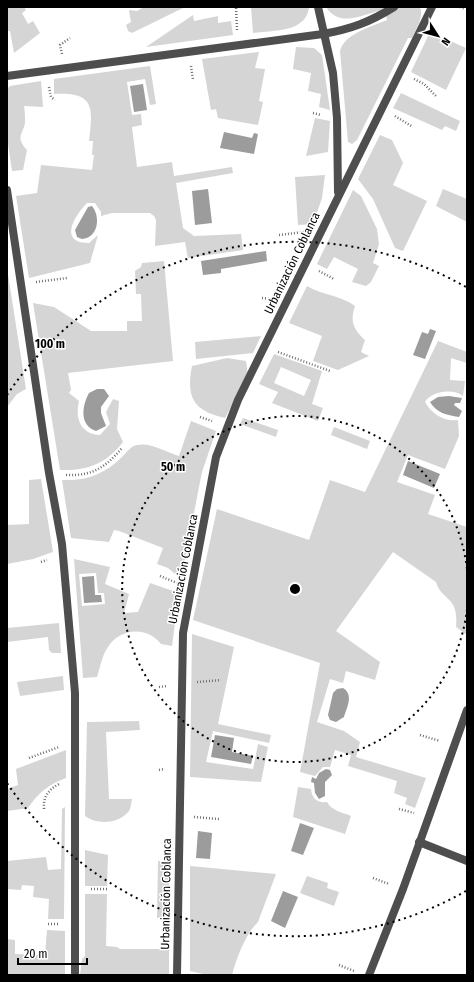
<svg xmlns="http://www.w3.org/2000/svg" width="474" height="982" viewBox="0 0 474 982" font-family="'Fira Sans Condensed',sans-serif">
	<rect width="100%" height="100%" fill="#fff"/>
	<!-- green -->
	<g fill="#d5d5d5" fill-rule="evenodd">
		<path d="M7,7H24L26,10L22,13L28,24L33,21L40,33L14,53L10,31H7Z"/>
		<path d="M144,7H185L132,33L128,31L126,25L131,22L129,11L130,10L137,11Z"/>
		<path d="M251,7H309V8C305,33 274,30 253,33Z"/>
		<path d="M326,7H420C424,17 416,29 412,38H408L357,140L352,144L348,142L340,51C345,33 371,27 387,20L385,10C365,12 341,30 326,7Z"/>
		<path d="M193,15L194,21L218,16V23L231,21L233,35L146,47Z"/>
		<path d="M430,32L466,48L446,90L411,72Z"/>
		<path d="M296,47L314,48L322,55L330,110L319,107L321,94L308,91L311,73L293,69Z"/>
		<path d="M259,52L255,68L265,69L259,101L263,102L258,125L218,118L216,109L211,110L202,59Z"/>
		<path d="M150,66L156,104L150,105L145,79L127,82L132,115L141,114L142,125L132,127L137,167L172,162L174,176L232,167L233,173L176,183L183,228L194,236L241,234L243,250L188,258L185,242L155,246L156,220L154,216L150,213H112L101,216V212L95,203H87C74,216 58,243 89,243L98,235L90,263L29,278L16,196L37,193L41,165L92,170L94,155H92L93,141H89C93,107 95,92 54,94V79Z"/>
		<path d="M41,81L43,107L24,106C25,111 25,117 25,123C23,134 15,137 27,150L23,170L12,171L7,137V89L10,86Z"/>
		<path d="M401,93L460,121L456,131L445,126L442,130L393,108Z"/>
		<path d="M315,118L330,121L328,152L306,156Z"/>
		<path d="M380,135L392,140L403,163L393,185L427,201L403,251L395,248L373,199L358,179Z"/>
		<path d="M325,175L322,198L313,224L298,225L295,177Z"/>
		<path d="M443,189L467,199V222L436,206Z"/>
		<path d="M353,190L361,196L377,229L379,244L373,263L379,266L371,282L366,286L352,282L358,269L334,257L327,269L317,264Z"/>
		<path d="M164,261L173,361L68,373L71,390L69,393L79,401C75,418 80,434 100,435L110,424L106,412L113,399L119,401L117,429L123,442C106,464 87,471 60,470L33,303L54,307L91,331H127V321H142L141,294H136L135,271L141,267L142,263Z"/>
		<path d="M7,268L26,389L17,394L7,407Z"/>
		<path d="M307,286C322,295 340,295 355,306C350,321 353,329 365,340L361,352L369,356L338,370L313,361L322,336L289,323Z"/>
		<path d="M261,336L253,353L196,359L195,342Z"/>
		<path d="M438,341L467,352V363L451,358L450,380L465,381L463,396C453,388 431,391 425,402C432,414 444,422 458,420L459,436L445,469L408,455L397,482L435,495L428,514L467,527V635L456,627C459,595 442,602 436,582L393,552L336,631L380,662L375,680L346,671L343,683L330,679L317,722L344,731L360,742L356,757L426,778L415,808L405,804L407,798L394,793L397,781L348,766L351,755L335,750L330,767H323L315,776L300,772L320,663L193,620L217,509L309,540L330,480L365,492Z"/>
		<path d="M274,354L322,371L312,404L323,408L318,421L272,403L278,392L259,384ZM281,367L311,380L304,396L274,383Z"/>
		<path d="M227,358L246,361L248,375L225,418C193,411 186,397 192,366Z"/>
		<path d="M243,418L278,430L276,437L240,424Z"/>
		<path d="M191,421L216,431L202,472L181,579L168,568L157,564L163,548L119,531L114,530L109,542L71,538L62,480C87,481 105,474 123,456C127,452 131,446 137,445C150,442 166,452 179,456Z"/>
		<path d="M334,427L370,441L367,449L331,435Z"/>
		<path d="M41,479L53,552L33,559L7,564V525L29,524V480Z"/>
		<path d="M74,559L110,567L105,584L129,594L124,613L138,612L150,583L179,593L172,646L161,644C147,626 120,628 108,647C102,655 100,668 97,677L83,678ZM96,573L98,593H104L105,604L82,606L79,574Z"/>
		<path d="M59,623L61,653H52L49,650L48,637L7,642V628Z"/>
		<path d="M192,634L234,647L218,724L271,735L269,743L213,731L206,762L253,769L258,744L268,747L261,782L190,777Z"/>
		<path d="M63,676L64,690L20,696L17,682Z"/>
		<path d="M139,721L140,730L106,732L109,799H132C131,803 131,808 129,811C119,824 97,825 85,816L87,722Z"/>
		<path d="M66,750V778C49,784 38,793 28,808L7,811V789L18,785L16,769Z"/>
		<path d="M298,787L311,789C312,799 317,803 327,802C332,811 342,812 351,816L345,834L293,817Z"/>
		<path d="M65,807L64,919H48L49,899L33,897L34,886L22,885L21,890L7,889V861L46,857L48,870L61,869L62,809Z"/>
		<path d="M85,850L108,855L107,886H85Z"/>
		<path d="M158,861L169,862V917L157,918Z"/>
		<path d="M190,866L276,874L258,922C245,935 237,957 232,975H208L190,971Z"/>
		<path d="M307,876L328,883L327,888L339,892L334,906L300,893Z"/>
		<path d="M85,894H107L106,946L117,947L120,949H169V975H80L82,959L85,956Z"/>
		<path d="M7,927V939L15,940V954L45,955L47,930L65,931V975H7Z"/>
	</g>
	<!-- water -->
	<g fill="#9c9c9c">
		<path d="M143,84L147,110L134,112L130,86Z"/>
		<path d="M224,132L252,138L254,133L258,134L254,154L220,148Z"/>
		<path d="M208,189L212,223L195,225L192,191Z"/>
		<path d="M92,206C101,217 98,238 82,239L77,237L75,230L88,207Z"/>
		<path d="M266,251L267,261L221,269V273L203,275L201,261Z"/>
		<path d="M430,329L436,331L425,359L413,355L422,332L428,334Z"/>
		<path d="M97,389H104L109,396L101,407V413L106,426L96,431C79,425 82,406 89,393Z"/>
		<path d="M449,396L462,398L460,403H455L454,405L462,411L459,417C446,415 437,413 430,402L438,397Z"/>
		<path d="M408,461L440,474L434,488L403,475Z"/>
		<path d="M94,576L95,595H101L102,602L84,603L82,577Z"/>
		<path d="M343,688C354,695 347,707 344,717L336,722L330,720L328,715L333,693L337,689Z"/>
		<path d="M215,735L234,738L232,752L253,756L251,764L211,757Z"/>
		<path d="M326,769L330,770L332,775L325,782V796L319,799L315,793L314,783L311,782L312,777L316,779L319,773Z"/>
		<path d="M300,823L314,828L303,855L291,851Z"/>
		<path d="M198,831L212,833L210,859L196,858Z"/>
		<path d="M283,891L298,897L285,928L271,921Z"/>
	</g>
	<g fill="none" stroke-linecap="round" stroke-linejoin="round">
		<!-- path -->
		<g stroke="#707070" stroke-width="2.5" stroke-dasharray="1 2" stroke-linecap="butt">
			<path d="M460,7L465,9"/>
			<path d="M236,8L237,30"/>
			<path d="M62,54L60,45L70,38"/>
			<path d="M191,66L193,80"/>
			<path d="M414,79L424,84L436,96"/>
			<path d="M49,87L51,97L55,100"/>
			<path d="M313,113L321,115"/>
			<path d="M395,116L413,127"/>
			<path d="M279,235L304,232"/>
			<path d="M319,271L334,279"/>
			<path d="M36,282L67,278"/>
			<path d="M262,298L271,299"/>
			<path d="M278,352L330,371"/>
			<path d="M200,417L212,421"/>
			<path d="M66,475C92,476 105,468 122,448"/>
			<path d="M41,562L47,560"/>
			<path d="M160,576L177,583"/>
			<path d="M197,682L221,680"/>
			<path d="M159,687L167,686"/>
			<path d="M420,735L440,741"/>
			<path d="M29,758L59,747"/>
			<path d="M159,770L165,769"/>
			<path d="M44,809C43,797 48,790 59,784"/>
			<path d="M399,809L414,813"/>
			<path d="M194,817L219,819"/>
			<path d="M373,878L389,884"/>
			<path d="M91,889H108"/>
			<path d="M48,924H60"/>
			<path d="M339,965L354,971"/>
		</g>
		<!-- street -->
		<g stroke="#4e4e4e" stroke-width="8">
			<path d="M318,7L333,73L337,118L338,192"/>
			<path d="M7,76L323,34C351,29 370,22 394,7"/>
			<path d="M7,190L49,473L62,544L75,693V975"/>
			<path d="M419,842L467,861"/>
			<path d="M177,975L183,633L216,457L238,400L432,7"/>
			<path d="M369,975L403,889L467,710"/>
		</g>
	</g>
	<!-- distance rings -->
	<g fill="none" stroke="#000" stroke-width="2" stroke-dasharray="2 4">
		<path d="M467 609A173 173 0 1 1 467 569"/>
		<path d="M466 891A347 347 0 0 1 7 783M7 395A347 347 0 0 1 466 287"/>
	</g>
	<g text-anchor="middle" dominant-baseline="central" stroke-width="3" stroke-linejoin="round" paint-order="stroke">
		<!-- street labels -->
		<g font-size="12" fill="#000" stroke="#fff">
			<text transform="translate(292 263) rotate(-64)">Urbanización Coblanca</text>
			<text transform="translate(183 569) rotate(-79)">Urbanización Coblanca</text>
			<text transform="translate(166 894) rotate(-89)">Urbanización Coblanca</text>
		</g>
	</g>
	<circle cx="295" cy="589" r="6" fill="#000" stroke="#fff" stroke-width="2"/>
	<g font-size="12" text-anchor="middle" font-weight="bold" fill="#000" stroke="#fff" stroke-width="3" stroke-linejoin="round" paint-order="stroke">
		<text x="50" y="348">100 m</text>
		<text x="173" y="471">50 m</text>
	</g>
	<!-- border -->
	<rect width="474" height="982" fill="none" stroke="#000000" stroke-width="16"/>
	<!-- north arrow -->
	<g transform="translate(438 36) rotate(126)" stroke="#ffffff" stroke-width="3" paint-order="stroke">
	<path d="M0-3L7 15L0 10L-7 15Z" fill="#000000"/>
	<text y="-6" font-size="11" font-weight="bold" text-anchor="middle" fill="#000000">N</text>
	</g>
	<!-- scale -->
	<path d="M18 958v6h69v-6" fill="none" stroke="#000000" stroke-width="2"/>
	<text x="24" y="958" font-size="12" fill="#000000" stroke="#ffffff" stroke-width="3" paint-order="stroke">20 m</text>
</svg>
